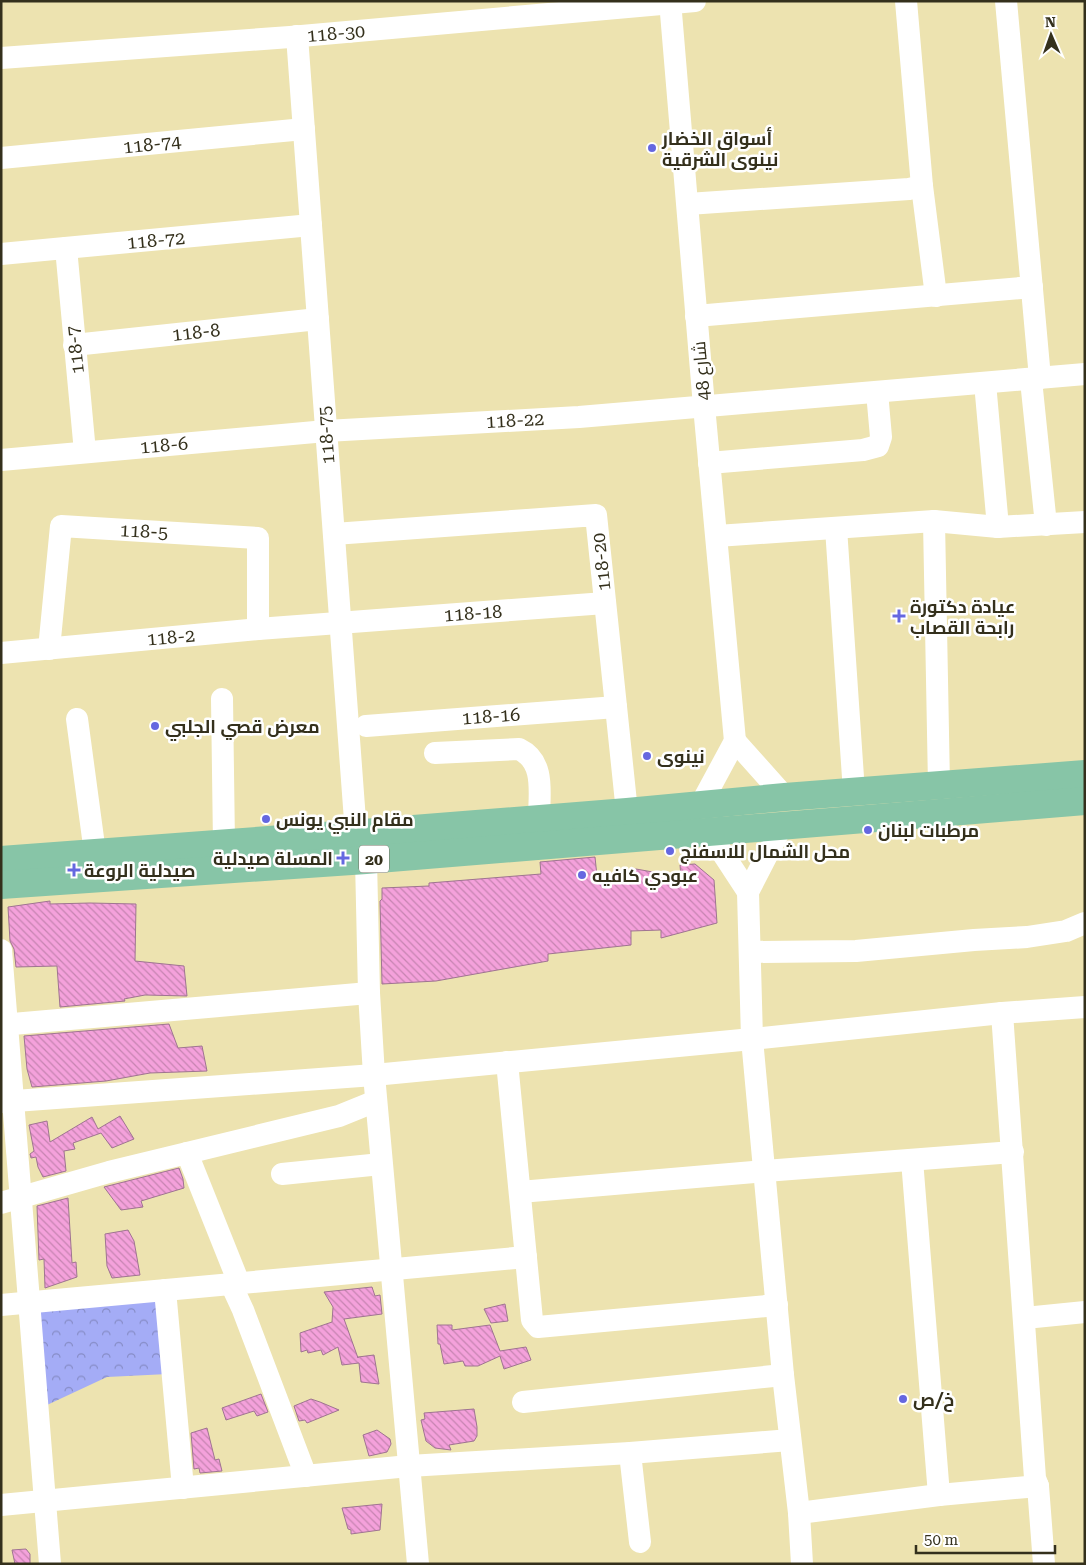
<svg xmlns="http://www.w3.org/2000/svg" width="1086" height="1565" viewBox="0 0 1086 1565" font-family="'Roboto Serif',Cairo,serif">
	<defs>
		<pattern id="forest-crowns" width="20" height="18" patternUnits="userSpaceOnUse" patternTransform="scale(1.25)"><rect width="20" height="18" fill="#a4acf6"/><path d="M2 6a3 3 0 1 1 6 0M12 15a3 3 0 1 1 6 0" fill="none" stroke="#868cc6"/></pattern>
		<pattern id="building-back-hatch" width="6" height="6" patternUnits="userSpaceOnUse" patternTransform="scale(1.25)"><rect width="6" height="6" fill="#f4a1db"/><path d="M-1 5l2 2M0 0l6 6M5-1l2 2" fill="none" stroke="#c684b1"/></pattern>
	</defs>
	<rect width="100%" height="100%" fill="#ede3b0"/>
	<!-- forest -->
	<path fill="url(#forest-crowns)" d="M158,1297L168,1374L107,1377L47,1405L35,1308Z"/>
	<!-- building -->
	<g fill="url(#building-back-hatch)" stroke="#9f7491">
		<path d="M595,857L597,876L636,869L681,877L680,865L695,864L714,880L717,923L661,938V930L631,931V945L548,954V961L436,981L382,984L380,901L382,899V888L429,886V883L541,874L540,862Z"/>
		<path d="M50,901V904L90,903L136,904L135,961L184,966L187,996L145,995L124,999L125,1001L60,1007L57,966L16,967L14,949L10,941L8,907Z"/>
		<path d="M169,1024L178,1048L202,1046L207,1071L150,1073L106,1081L32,1087L27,1069L24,1036Z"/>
		<path d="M120,1116L134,1139L112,1148L101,1133L73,1143L75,1149L64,1151L66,1171L43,1177L38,1167L36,1157L31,1158L30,1154L34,1151L29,1125L47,1121L50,1142L92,1117L98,1129Z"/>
		<path d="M179,1168L183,1179L184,1188L141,1201L143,1207L121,1210L104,1187Z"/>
		<path d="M68,1198L72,1263L76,1262L77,1277L45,1288L44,1259L39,1260L37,1206Z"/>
		<path d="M128,1230L134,1241L140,1275L112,1278L107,1266L105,1234Z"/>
		<path d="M372,1287L375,1296L380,1295L382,1314L344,1319L358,1358V1357L374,1355L379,1384L361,1382L359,1363L342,1365L338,1347L323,1355L321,1350L308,1353L307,1350L301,1352L300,1333L332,1322L333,1307L324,1292Z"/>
		<path d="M505,1304L508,1321L491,1323L484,1309Z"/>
		<path d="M437,1325H452V1330L490,1325L500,1351L526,1347L531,1360L504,1369L500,1356L478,1366H465L463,1361L444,1364L440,1344H438Z"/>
		<path d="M261,1394L268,1412L257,1416L254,1411L226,1420L222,1408Z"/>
		<path d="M311,1399L320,1402L339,1410L307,1423L305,1420L299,1421L294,1406Z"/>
		<path d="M474,1409L477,1427V1436L474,1441L449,1445L451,1450L435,1448L426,1441L421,1420L425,1419L424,1413Z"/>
		<path d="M207,1428L215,1460L219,1459L222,1471L200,1473L199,1468L194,1469L191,1433Z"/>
		<path d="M377,1430L390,1439L391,1444L387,1452L369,1456L363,1435Z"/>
		<path d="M382,1504L380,1530L351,1534V1530L348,1529L342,1508Z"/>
		<path d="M26,1549L30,1554V1564H15L12,1550Z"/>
	</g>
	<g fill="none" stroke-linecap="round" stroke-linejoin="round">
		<!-- minor -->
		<g stroke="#fff" stroke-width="22">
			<path d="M670,1L704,406L735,741"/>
			<path d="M906,1L922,186L936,296"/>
			<path d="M1006,1L1040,378"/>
			<path d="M297,36L356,834"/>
			<path d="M1,58L290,37L695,1"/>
			<path d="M1,158L304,129"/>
			<path d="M688,204L909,189L922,186"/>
			<path d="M66,248L85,452"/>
			<path d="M1,254L311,225"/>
			<path d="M696,316L1032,287"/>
			<path d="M74,345L318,319"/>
			<path d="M1031,380L1046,525"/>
			<path d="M985,383L998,527"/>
			<path d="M1,460L326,431L579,417L1085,374"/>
			<path d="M709,463L863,450L878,446L881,437L877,392"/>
			<path d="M934,521L939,785"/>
			<path d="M836,528L854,792"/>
			<path d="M334,534L596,515L627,812"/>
			<path d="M717,536L934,521L998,527L1085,522"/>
			<path d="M49,649L61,526L258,538V629"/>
			<path d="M1,653L258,629L605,603"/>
			<path d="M222,699L224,844"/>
			<path d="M77,719L95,853"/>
			<path d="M366,726L616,707"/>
			<path d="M735,741L785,797"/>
			<path d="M435,753L519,749C546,762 539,794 539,819"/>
			<path d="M701,804L735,741"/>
			<path d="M783,824L748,892L752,1039L783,1375L799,1513L802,1564"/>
			<path d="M708,831L748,892"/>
			<path d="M366,860L369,993L374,1075L418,1564"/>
			<path d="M1,950L50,1564"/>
			<path d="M750,952L856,951L974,940L1027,937L1066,931L1085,923"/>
			<path d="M1002,1013L1035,1478L1038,1486L1044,1564"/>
			<path d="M1,1025L369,993"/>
			<path d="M507,1062L532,1320L538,1327L777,1305"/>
			<path d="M1,1102L374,1075L752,1039L1002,1013L1085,1007"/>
			<path d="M187,1153L239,1283"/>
			<path d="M912,1160L939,1495"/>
			<path d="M282,1174L381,1164"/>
			<path d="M520,1192L765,1171L1013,1152"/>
			<path d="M1,1203L109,1172L339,1116L376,1101"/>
			<path d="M231,1284L243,1310L306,1476"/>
			<path d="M165,1290L183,1488"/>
			<path d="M1,1305L526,1257"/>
			<path d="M1025,1318L1085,1312"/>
			<path d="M523,1402L783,1375"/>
			<path d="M630,1453L640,1542"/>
			<path d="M1,1505L409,1466L630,1453L790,1440"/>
			<path d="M799,1513L939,1495L1038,1486"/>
		</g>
		<!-- major -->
		<g stroke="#87c5a7" stroke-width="28">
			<path d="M1,860L363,833L627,812L785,797L1085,774"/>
			<path d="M1,885L366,860L1085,801"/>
		</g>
	</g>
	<!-- markers -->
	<g fill="#6567e0" stroke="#fff" stroke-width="2">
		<circle cx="652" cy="148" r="5"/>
		<path d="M896.5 608.5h5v5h5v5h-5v5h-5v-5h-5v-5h5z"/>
		<circle cx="155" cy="726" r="5"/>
		<circle cx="647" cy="756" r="5"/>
		<circle cx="266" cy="819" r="5"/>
		<circle cx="868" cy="830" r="5"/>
		<circle cx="670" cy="851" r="5"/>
		<path d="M340.5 850.5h5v5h5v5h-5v5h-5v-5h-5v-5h5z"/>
		<path d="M71.5 862.5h5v5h5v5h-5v5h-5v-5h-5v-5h5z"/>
		<circle cx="582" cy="875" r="5"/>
		<circle cx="903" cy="1399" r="5"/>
	</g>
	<g text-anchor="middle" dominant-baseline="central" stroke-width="5" stroke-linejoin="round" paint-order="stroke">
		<!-- shield labels -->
		<rect fill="#fff" stroke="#716e60" stroke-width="1" x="359" y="845.5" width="30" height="27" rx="4"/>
		<g font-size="16" font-weight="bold" fill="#34301c">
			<text x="374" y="859">20</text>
		</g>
		<!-- street labels -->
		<g font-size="18" fill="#34301c" stroke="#fff">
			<text transform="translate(336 33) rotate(-5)">118-30</text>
			<text transform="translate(152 144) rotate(-6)">118-74</text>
			<text transform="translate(156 240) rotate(-5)">118-72</text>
			<text transform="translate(196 332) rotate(-6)">118-8</text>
			<text transform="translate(75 350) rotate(-96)">118-7</text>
			<text transform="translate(701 371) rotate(-95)">شارع 48</text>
			<text transform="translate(515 420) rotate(-3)">118-22</text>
			<text transform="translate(326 435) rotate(-94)">118-75</text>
			<text transform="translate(164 445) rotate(-5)">118-6</text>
			<text transform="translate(144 531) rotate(3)">118-5</text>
			<text transform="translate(601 562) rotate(-96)">118-20</text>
			<text transform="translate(473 613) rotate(-4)">118-18</text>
			<text transform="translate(171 637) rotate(-5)">118-2</text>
			<text transform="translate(491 716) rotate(-4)">118-16</text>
		</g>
		<!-- poi labels -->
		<g font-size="18" font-weight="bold" fill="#34301c" stroke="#fff" text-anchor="start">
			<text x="662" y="138">أسواق الخضار<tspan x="662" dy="21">نينوى الشرقية</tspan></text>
			<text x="910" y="606">عيادة دكتورة<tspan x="910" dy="21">رابحة القصاب</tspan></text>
			<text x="165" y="726">معرض قصي الجلبي</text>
			<text x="657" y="756">نينوى</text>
			<text x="276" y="819">مقام النبي يونس</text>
			<text x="878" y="830">مرطبات لبنان</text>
			<text x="680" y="851">محل الشمال للاسفنج</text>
			<text x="333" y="858" text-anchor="end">المسلة صيدلية</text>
			<text x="84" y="870">صيدلية الروعة</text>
			<text x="592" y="875">عبودي كافيه</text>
			<text x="913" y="1399">خ/ص</text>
		</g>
	</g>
	<!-- border -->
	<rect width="1086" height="1565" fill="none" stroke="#34301c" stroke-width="5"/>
	<!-- north arrow -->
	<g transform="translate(1051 35) rotate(358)" stroke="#ffffff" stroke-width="4" paint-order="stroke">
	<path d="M0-4L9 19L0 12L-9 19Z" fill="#34301c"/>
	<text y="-8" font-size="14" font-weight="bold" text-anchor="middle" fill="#34301c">N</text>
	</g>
	<!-- scale -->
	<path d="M916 1545v8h139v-8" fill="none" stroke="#34301c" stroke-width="2.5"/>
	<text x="924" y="1545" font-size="15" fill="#34301c" stroke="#ffffff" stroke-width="4" paint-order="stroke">50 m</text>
</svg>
